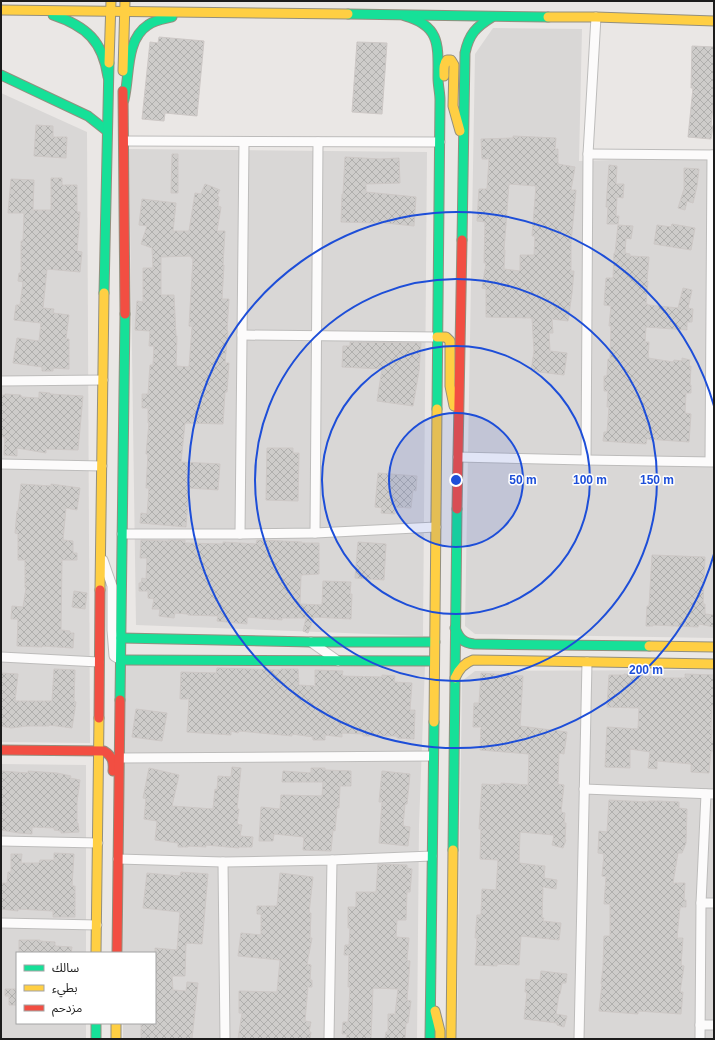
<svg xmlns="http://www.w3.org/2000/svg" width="715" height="1040" viewBox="0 0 715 1040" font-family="Helvetica,'Noto Sans Arabic',sans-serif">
	<defs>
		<pattern id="building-cross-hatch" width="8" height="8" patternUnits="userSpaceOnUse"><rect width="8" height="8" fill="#ceccca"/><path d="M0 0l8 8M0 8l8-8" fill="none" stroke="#b0afad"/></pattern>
	</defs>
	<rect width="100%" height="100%" fill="#eae7e5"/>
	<!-- residential -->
	<g fill="#d9d7d6">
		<path d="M493,28L582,29L579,161L714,157V638L475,634L465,626L475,54Z"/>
		<path d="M1,93L87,132L90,743L1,742Z"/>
		<path d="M129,149L427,152L423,636L136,625Z"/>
		<path d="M124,664L425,665L419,825L417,1039H123V1023H155V953H123Z"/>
		<path d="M714,670V1039H457L462,681L475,671Z"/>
		<path d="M1,764L86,765V953H17V1023H86V1039H1Z"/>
	</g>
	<!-- building -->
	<g fill="url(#building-cross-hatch)" stroke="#cdc8c6" fill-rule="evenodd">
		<path d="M159,37L204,41L197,116L165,113L164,121L142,119L150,42L158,43Z"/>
		<path d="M357,42L387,43L382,114L352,112Z"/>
		<path d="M692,46L714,47V96L711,126H713L711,139L688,137L693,88H691Z"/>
		<path d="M36,125L53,126V137H67L66,158L34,156Z"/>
		<path d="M513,136L556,138L555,149H558V164L575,167L571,190H576L571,243V271H574L572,293L568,321L552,319L553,333H549L550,351L567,353L564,375L531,371L534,351L532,318L486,317V289L482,288L486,263H484L485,222L477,221L479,189H487L489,159H482L481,139L513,138ZM509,184L536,186L532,236H535L534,255H520V271L504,269L505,250H504Z"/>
		<path d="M172,154H178V193H171Z"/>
		<path d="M345,157L380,159L399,158L400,183L366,184V192L416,197L414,226L376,222V223L341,222L342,194H343Z"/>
		<path d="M609,165L617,166L616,184H624L623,198L617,197L616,216H619L618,224H607L608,207H606Z"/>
		<path d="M684,168L699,169L697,186L693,203L687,201L685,210L678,208L684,189Z"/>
		<path d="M51,178H62V185H77V212H80L77,251L82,252L80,272L47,269L43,308L54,309L53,313L69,315L66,339H69V369L53,368V371H42V367L13,363L17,338L39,341L41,323L14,320L16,305H20L23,282L18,281L19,273H21V241H23L24,213H8L11,179L34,180L33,210H51Z"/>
		<path d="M205,184L220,190L217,196L219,197L218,206L221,207L217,231H225L223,265H224L222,299H229L227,331H228L225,363H229L227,392H225L223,424L185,423L181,462L220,464L218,490L189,488L186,527L140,523L141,513L147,514L149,488H146L148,454H146L149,423H148V408H142V394H148L150,365H153L154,346H149L150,331L135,330L137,301L143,302V268H153L152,248L141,244L147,226L139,225L142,199L176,203L173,231H189L195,193L201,194ZM191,256V258H193L189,326L192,327L189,367L176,366L177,336H176L174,295H161V257Z"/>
		<path d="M672,224L695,228L691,250L654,244L657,225L671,227Z"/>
		<path d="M618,225L633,226L631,239L626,238L625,253L630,254V256L649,257L647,281H648L646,304H648V305L678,308L683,288L692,290L688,308L693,309L692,322H687V330L646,327L645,342H649L648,358L673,362L674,360L682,361V358L690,360L689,366H691L690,385H691V393H686L685,413L691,414L689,442L647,439L646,444L603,441L604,432H607L609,407H607L608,391H604V376H607L608,359H610L611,326H609L611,306L604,305L606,278H613L614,253H615Z"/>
		<path d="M350,342L421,343L419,371L413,406L377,401L382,369L342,367L343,346H350Z"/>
		<path d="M39,392L50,393V394L83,396L78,450L46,449V453L17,448V456L4,455L5,437H1V395H5V394L21,395V397L39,398Z"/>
		<path d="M267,448H293V453H299L298,501L266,500Z"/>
		<path d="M378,473L417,476L416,491L413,490L411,508L395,507V514L381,513L382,508L375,507Z"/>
		<path d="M21,484L51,486V484L80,488L77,510L66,508L63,540L73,541V553H77V560H62L61,630L70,631V633H74L73,648L42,646V647L17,646L18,619H11L12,606L23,607L26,588H25V560H18V534L15,533L17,511H18Z"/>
		<path d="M141,540L168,541V540H185V543L223,544V542L256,544L257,540H261L302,542V543H319V574L301,575L300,604L322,605L323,581L351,582L350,594H352L351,619L314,617L308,633L303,631L306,618H282V620L247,617V624L217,621L218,616L188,615V614L175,613L174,618L159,616L160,609H152L154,599L148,598V591H139V583H141L142,578L146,579L147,558H140Z"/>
		<path d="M358,542L386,544L384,580L355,578Z"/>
		<path d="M652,555L705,557L703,604H705V614L714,615V627L699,624L698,627L653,625V626H646L647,606H649Z"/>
		<path d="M74,591L87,593L85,609L72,607Z"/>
		<path d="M217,668L281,670V669H298L299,685L315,686V670L343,671L342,676L382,677V675L395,676L394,682L412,683L410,710H415L414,739L397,738V736H363V734L342,733V737L325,735V740H313V737L292,734V736L239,731L238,733L231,731V735L187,732L189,699H180L181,672L216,673Z"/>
		<path d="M54,669L75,670L74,701L76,702L72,728L49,725V726H27L11,728L1,726V673L18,674L15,701H52Z"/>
		<path d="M481,673L523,676L520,726L567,732L564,754L559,753L558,784L564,785L561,812L565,813L564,823H566L565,839L566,840L563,848L552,845L554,835L520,832L519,863L545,866L544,878L557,880L556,889L543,887L542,918H544L543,921L561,923L559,940L521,936L519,965L497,964V966L475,965L477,938H475L477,915H481L482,889L496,890L498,860L480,859L481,829H479L482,784L501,785V783L528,785L529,754L480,750L481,727H473L474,703H479Z"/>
		<path d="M624,674L634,675V676L661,677V678H685V674L714,675V705H712L711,730H712L711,741H714V751H711L709,773L691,772V764L657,761V769L648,768L650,752L630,749V768L605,767L607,727L638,729L639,708L607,707L609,675H624Z"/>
		<path d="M136,709L167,713L162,741L132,737Z"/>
		<path d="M232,767L241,768L237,809H239L237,824L242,825L240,836L253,837L252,847H239V848L206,845V847L188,846V847H178V843L155,840L157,821L144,819L146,799L143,798L149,768L179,775L172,806L213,809L215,789L217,790L218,776L231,777Z"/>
		<path d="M311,768H325V770L351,771V786H340L339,808H337L335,831L333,830L331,851L303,850L304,837L274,834L273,841H259L261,807L280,809L281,795L322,796L323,782H282L283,771L311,773Z"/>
		<path d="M1,771L28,773V771L57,773L71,776L70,778L80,780L77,802V823H78L79,832L61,833V831L54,830V828L32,827V834L19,833L1,830L2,824H1Z"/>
		<path d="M382,771L410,774L407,804H405L403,826L410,827L408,846L379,843L382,802H379Z"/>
		<path d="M609,800L648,802V801H659L679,802V808L687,809L686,843L682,853H678L673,883H685L684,900H686V907H680L677,938H683L681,965L684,966L680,992H683L681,1014L638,1011V1014L599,1011L602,984H601L603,967L604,936H610V904H604L606,877L602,876L604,854L598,853L599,831L607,832Z"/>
		<path d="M54,853L74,854L72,886H75V917H53V911L18,909V911L1,909V883H7L8,872H11V854H22L21,863H39L40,860H54Z"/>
		<path d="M378,864L407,865V868L412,869L410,892H407L406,920H397L396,937L409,938L407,960L410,961L407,1000L411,1001L408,1023H406L405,1039H385L386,1032H388V1014H395L398,989L373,988L371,1039H346L347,1034H342L343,1022H348L350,987H348L349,955H344L345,945H349L350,928H348V907H356V892H376Z"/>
		<path d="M181,872L208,874L202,944L186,943L185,976H172L173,990L186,991L187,982L198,983L192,1039H141V1023H155V948L177,950L180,912L143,908L147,873L180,876Z"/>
		<path d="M280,873L313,877L309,913H311L310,938H312L307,964L311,965L310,980H312V987H308L305,1021L311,1022L309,1032H311L310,1039H238L242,1013H239V991L277,992L280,960L238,956L241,933L261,935V914H257V906H277Z"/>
		<path d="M19,940H40V941L55,942V946L72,947L71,953H19Z"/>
		<path d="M541,971L567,974L566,983H562L560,994H559L556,1014L567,1016L564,1027L557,1025V1023L524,1019L527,992H525L526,979L540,980Z"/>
		<path d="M5,989H17V1005H9V996H5Z"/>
	</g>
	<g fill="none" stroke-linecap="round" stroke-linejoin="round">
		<defs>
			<g id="street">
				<path d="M124,141L440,142"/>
				<path d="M588,154L714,155"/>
				<path d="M242,335L437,337"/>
				<path d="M1,381L103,380"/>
				<path d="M458,457L586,460L588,154L596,17"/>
				<path d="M586,460L714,462"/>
				<path d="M710,461L712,155"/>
				<path d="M1,464L102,466"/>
				<path d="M315,533L318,142"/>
				<path d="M122,534H240L315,533L436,527"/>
				<path d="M240,534L244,142"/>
				<path d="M103,560L112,586V630L114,656L121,660"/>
				<path d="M311,642L338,661"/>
				<path d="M1,657L99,662"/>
				<path d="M120,758L433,756"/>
				<path d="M584,789L714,794"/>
				<path d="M1,841L98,843"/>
				<path d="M118,859L223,862L332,860L329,1039"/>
				<path d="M332,860L432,856"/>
				<path d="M223,862L225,1039"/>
				<path d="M701,903H714"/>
				<path d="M1,923L97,925"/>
				<path d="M700,1025H714"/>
				<path d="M579,1039L587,662"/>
				<path d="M700,1039L701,903L706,794"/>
			</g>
			<g id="fast">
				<path d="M348,14L548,17"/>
				<path d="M53,15C86,26 103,41 108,77"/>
				<path d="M405,16C441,26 438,46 438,78C438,85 440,93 440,100L437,409"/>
				<path d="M1,75L88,116L107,131"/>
				<path d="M124,100C130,76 125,40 148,25C155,20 164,19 172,17"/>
				<path d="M462,240L465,53C469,34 476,27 492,17"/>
				<path d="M104,293L109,63"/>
				<path d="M455,628C459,638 463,643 474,644L649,646"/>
				<path d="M121,638L311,642H435"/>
				<path d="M121,660L434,661"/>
				<path d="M120,700L125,314"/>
				<path d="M453,850L457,509"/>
				<path d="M96,1023V1039"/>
				<path d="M430,1039L434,722"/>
			</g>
			<g id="slow">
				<path d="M1,10L348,14"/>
				<path d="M548,17H596L714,21"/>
				<path d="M109,63L111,1"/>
				<path d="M123,71L125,1"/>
				<path d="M444,76C444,70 443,64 447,60H451L454,65L453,106L460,131"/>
				<path d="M437,337H446L450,341V386L454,406"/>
				<path d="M100,590L104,293"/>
				<path d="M649,646L714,647"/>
				<path d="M455,678C459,669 464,663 473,660L714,664"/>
				<path d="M434,722L437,409"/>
				<path d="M96,953L99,718"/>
				<path d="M435,1011L440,1031V1039"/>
				<path d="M116,1023V1039"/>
				<path d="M451,1039L453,850"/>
			</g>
			<g id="jam">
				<path d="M123,91L125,314"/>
				<path d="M457,509L462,240"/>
				<path d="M99,718L100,590"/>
				<path d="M1,750L104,751C112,756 114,761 113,771"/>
				<path d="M117,953L120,700"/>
			</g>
		</defs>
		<!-- street casing -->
		<use href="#street" stroke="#bdbcbb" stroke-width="11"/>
		<!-- fast casing -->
		<use href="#fast" stroke="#938f7e" stroke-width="11"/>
		<!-- slow casing -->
		<use href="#slow" stroke="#938f7e" stroke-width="11"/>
		<!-- jam casing -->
		<use href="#jam" stroke="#938f7e" stroke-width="11"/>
		<!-- street -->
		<use href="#street" stroke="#fcfbfb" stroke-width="9"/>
		<!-- fast -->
		<use href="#fast" stroke="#16e098" stroke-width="9"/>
		<!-- slow -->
		<use href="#slow" stroke="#ffcf43" stroke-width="9"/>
		<!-- jam -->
		<use href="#jam" stroke="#f24e42" stroke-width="9"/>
	</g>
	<!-- distance rings -->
	<circle cx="456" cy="480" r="67" fill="#1d4ed8" fill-opacity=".12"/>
	<g fill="none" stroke="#1d4ed8" stroke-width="2">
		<circle cx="456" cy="480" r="67"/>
		<circle cx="456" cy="480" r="134"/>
		<circle cx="456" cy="480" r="201"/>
		<path d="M714 554A268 268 0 1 1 714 406"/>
	</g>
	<circle cx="456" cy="480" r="6" fill="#1d4ed8" stroke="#fff" stroke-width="2"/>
	<g font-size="12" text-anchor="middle" font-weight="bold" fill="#1d4ed8" stroke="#fff" stroke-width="3" stroke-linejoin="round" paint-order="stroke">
		<text x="523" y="484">50 m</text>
		<text x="590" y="484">100 m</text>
		<text x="657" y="484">150 m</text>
		<text x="646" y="674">200 m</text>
	</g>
	<!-- border -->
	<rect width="715" height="1040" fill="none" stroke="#1c1c1c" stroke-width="4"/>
	<!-- legend -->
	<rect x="16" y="952" width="140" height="72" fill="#ffffff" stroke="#a4a4a4"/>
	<rect x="24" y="965" width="20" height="6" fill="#16e098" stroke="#a4a4a4"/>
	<text x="52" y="972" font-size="12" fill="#1c1c1c">سالك</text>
	<rect x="24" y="985" width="20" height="6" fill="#ffcf43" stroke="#a4a4a4"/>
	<text x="52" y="992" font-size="12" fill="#1c1c1c">بطيء</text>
	<rect x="24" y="1005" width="20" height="6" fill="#f24e42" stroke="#a4a4a4"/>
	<text x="52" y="1012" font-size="12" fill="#1c1c1c">مزدحم</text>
</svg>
